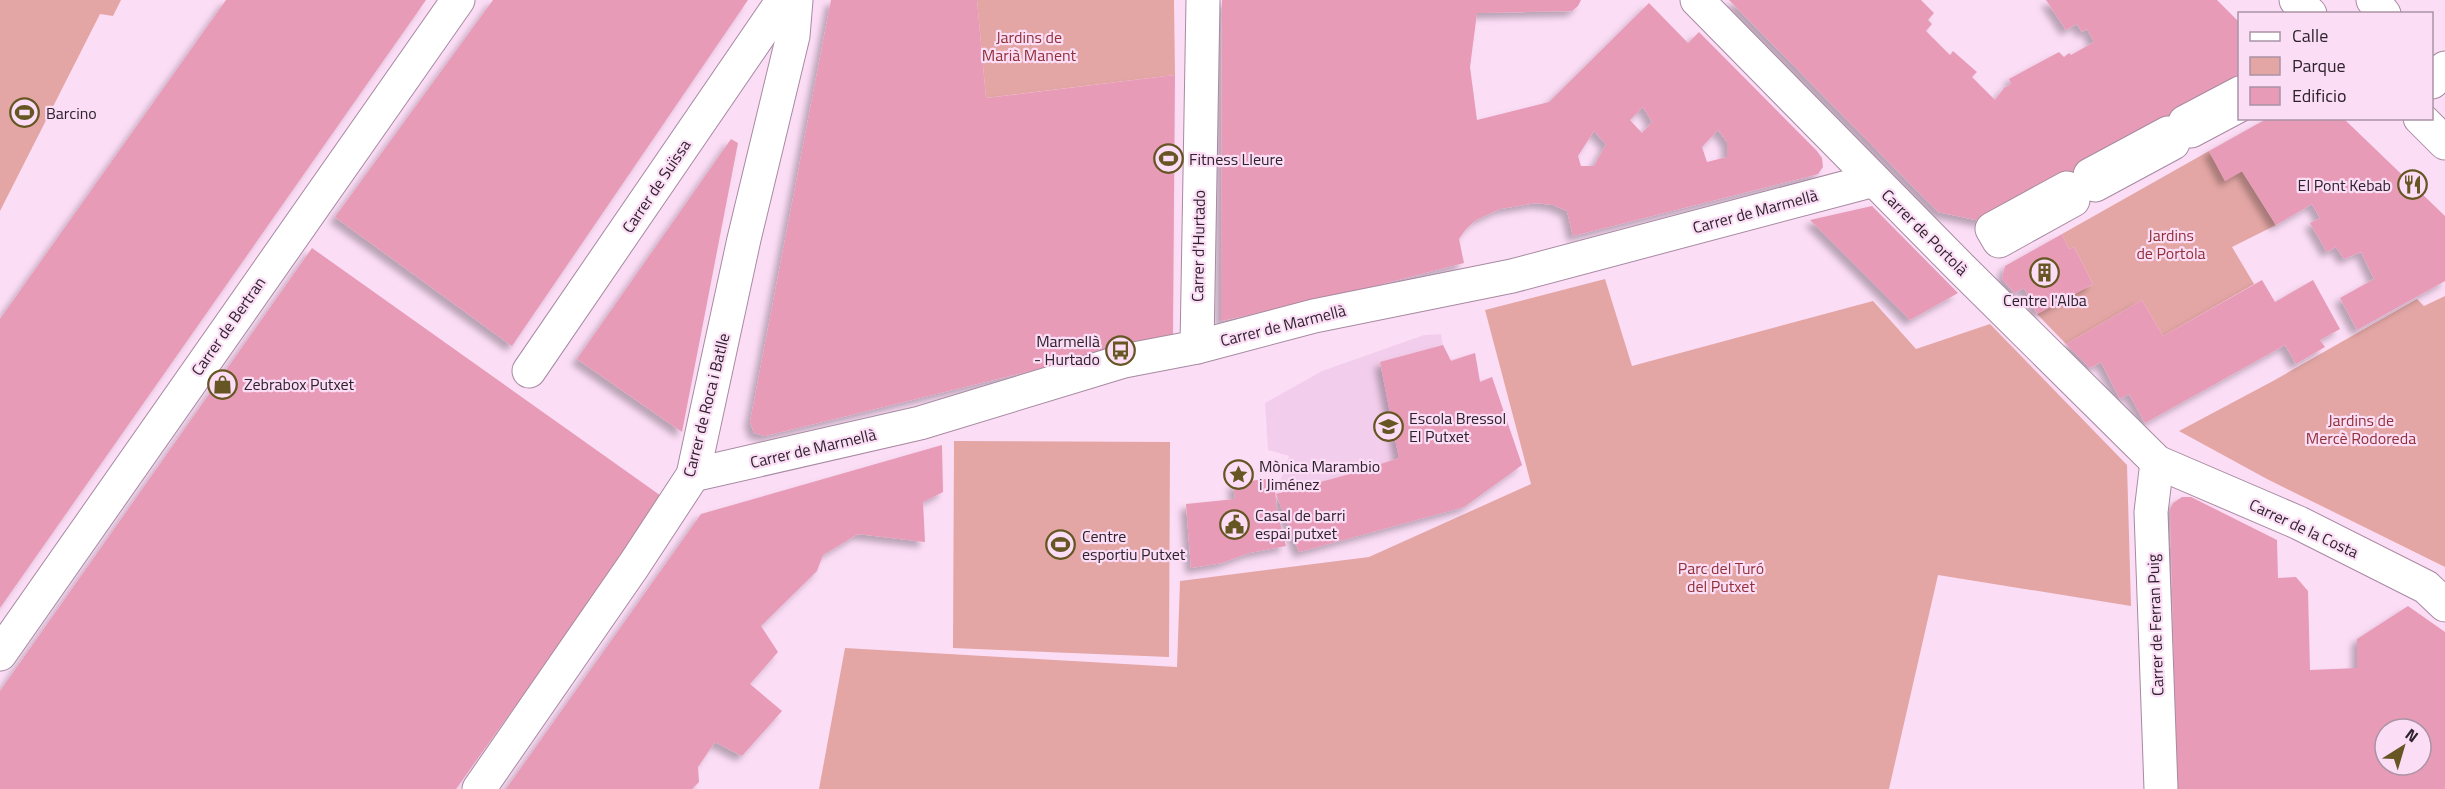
<svg xmlns="http://www.w3.org/2000/svg" width="2445" height="789" viewBox="0 0 2445 789" font-family="'Titillium Web',sans-serif">
	<defs>
		<filter id="shadow"><feDropShadow dx="-5.5" dy="5.5" stdDeviation="3" flood-color="#0004"/></filter>
	</defs>
	<rect width="100%" height="100%" fill="#fcddf6"/>
	<!-- built -->
	<path fill="#f3ceec" d="M1441,334L1443,345L1451,360L1475,353L1480,381L1492,377L1522,465L1464,507L1299,552L1276,494L1289,456L1268,450L1265,403L1322,371L1424,335Z"/>
	<!-- green -->
	<g fill="#e3a6a4">
		<path d="M0,0H121L113,16L100,14L0,211Z"/>
		<path d="M977,0H1174L1175,75L986,98Z"/>
		<path d="M2209,151L2225,180L2242,171L2276,225L2232,247L2254,284L2163,336L2142,300L2066,344L2037,314L2093,284L2074,247L2069,249L2062,234Z"/>
		<path d="M1605,279L1632,366L1873,301L1916,349L1990,324L2127,465L2131,606L1938,575L1889,789H819L845,648L1177,667L1180,581L1369,557L1531,484L1485,310Z"/>
		<path d="M2445,296V567L2267,479L2179,431L2273,381L2417,299L2424,306Z"/>
		<path d="M954,441L1170,442L1169,657L953,648Z"/>
	</g>
	<!-- building -->
	<g fill="#e89bb7" fill-rule="evenodd" filter="url(#shadow)">
		<path d="M226,0H426L0,608V319Z"/>
		<path d="M493,0H748L512,346L335,217Z"/>
		<path d="M831,0H977L986,98L1175,75L1173,336L765,436L754,433L750,422Z"/>
		<path d="M1222,0H1581L1578,6L1572,11L1477,13L1470,67L1477,120L1549,102L1649,3L1688,43L1699,32L1817,151L1822,158L1823,167L1818,174L1811,176L1573,236L1567,211L1553,205L1536,203L1500,209L1476,220L1466,229L1459,239L1464,263L1332,297L1221,321ZM1643,107L1652,122L1642,133L1630,120ZM1718,130L1727,142V157L1707,162L1702,147ZM1594,131L1606,144L1594,166H1581L1578,156Z"/>
		<path d="M1729,0H1921L1934,13L1928,20L1932,24L1926,31L1950,55L1953,51L1977,72L1972,77L1995,100L2004,88L2011,84L2009,79L2059,52L2064,57L2069,53L2071,55L2094,42L2087,29L2082,32L2077,24L2066,30L2046,0H2217L2240,23V85L1990,223L1938,212Z"/>
		<path d="M2268,118H2343L2445,216V281L2357,330L2340,298L2374,279L2361,252L2344,259L2336,247L2327,252L2310,223L2320,218L2312,204L2276,225L2242,171L2225,181L2209,151Z"/>
		<path d="M731,139L738,143L682,432L577,359Z"/>
		<path d="M1872,206L1958,293L1910,320L1810,220Z"/>
		<path d="M2062,234L2069,249L2074,247L2093,284L2037,314L2024,288L2015,293L2002,279L2005,266Z"/>
		<path d="M312,248L664,498L456,789H0V691Z"/>
		<path d="M2262,280L2275,302L2313,280L2340,329L2320,340L2325,347L2296,364L2285,345L2145,423L2129,394L2120,399L2101,362L2090,368L2066,344L2142,300L2163,336Z"/>
		<path d="M1443,345L1451,361L1475,353L1480,382L1492,377L1522,465L1464,507L1299,552L1276,494L1350,474L1399,458L1380,362Z"/>
		<path d="M942,445L943,492L923,502L925,542L858,534L823,555L817,571L761,626L778,652L750,684L782,711L742,756L715,742L698,767L699,782L692,789H506L701,514Z"/>
		<path d="M1274,478L1277,511L1286,546L1249,553L1222,563L1191,568L1186,504L1235,499L1233,483Z"/>
		<path d="M2182,497H2191L2277,540L2278,578L2296,577L2308,591L2310,670L2357,668V639L2408,606L2445,632V789H2177L2170,509L2173,503ZM2385,729H2421V765H2385Z"/>
	</g>
	<g fill="none" stroke-linecap="round" stroke-linejoin="round">
		<defs>
			<g id="minor">
				<path d="M1697,0L1960,267L2157,462L2299,523L2426,587L2445,605"/>
				<path d="M2296,0L2310,14"/>
				<path d="M2373,0L2384,14"/>
				<path d="M2432,82L2445,68"/>
				<path d="M2240,93L2185,122L2191,131L2240,105"/>
				<path d="M2420,118L2445,143"/>
				<path d="M2168,133L2173,143L2095,185L2090,175Z"/>
				<path d="M2067,188L2073,200L1999,241L1992,229Z"/>
				<path d="M1197,347L1203,0"/>
				<path d="M529,371L783,0"/>
				<path d="M2157,462L2151,512L2161,789"/>
				<path d="M693,475L920,423L1124,361L1197,347L1314,316L1512,276L1874,180"/>
				<path d="M0,654L458,0"/>
				<path d="M479,789L634,565L693,475L744,239L793,36L796,0"/>
			</g>
		</defs>
		<!-- minor casing -->
		<use href="#minor" stroke="#a78aa1" stroke-width="35"/>
		<!-- minor -->
		<use href="#minor" stroke="#fff" stroke-width="33"/>
	</g>
	<!-- icons -->
	<defs>
		<symbol id="stadium-ring" viewBox="-11 -11 22 22"><circle r="9.5" fill="#fcddf6" stroke="#665623" stroke-width="1.5"/><path d="M0-5a6.5 5 0 1 0 0 10a6.5 5 0 1 0 0-10ZM-3.5-1.8h7v3.6h-7Z" fill="#665623"/></symbol>
		<symbol id="restaurant-ring" viewBox="-11 -11 22 22"><circle r="9.5" fill="#fcddf6" stroke="#665623" stroke-width="1.5"/><path d="M-5-6h1v4h1v-4h1v4h1v-4h1v5L-1.5 .5V6h-2V.5L-5-1ZM5-6V6H3V1.5H1.5Q1.5-4 5-6Z" fill="#665623"/></symbol>
		<symbol id="building-ring" viewBox="-11 -11 22 22"><circle r="9.5" fill="#fcddf6" stroke="#665623" stroke-width="1.5"/><path d="M-4-6H4V6H1V3H-1V6H-4ZM-2.5-4.3h1.7v1.8h-1.7ZM.8-4.3h1.7v1.8H.8ZM-2.5-1h1.7V.8h-1.7ZM.8-1h1.7V.8H.8Z" fill="#665623"/></symbol>
		<symbol id="bus-ring" viewBox="-11 -11 22 22"><circle r="9.5" fill="#fcddf6" stroke="#665623" stroke-width="1.5"/><path d="M-5-6H5V4H4V6H2V4H-2V6H-4V4H-5ZM-3.5-4V0h7V-4ZM-3.5 1.2v1.5H-2V1.2ZM2 1.2v1.5H3.5V1.2Z" fill="#665623"/></symbol>
		<symbol id="shop-ring" viewBox="-11 -11 22 22"><circle r="9.5" fill="#fcddf6" stroke="#665623" stroke-width="1.5"/><path d="M-5-2.5h2.3a2.7 3.5 0 0 1 5.4 0H5L5.5 6h-11ZM-1.5-2.5h3a1.5 2.3 0 0 0-3 0Z" fill="#665623"/></symbol>
		<symbol id="school-ring" viewBox="-11 -11 22 22"><circle r="9.5" fill="#fcddf6" stroke="#665623" stroke-width="1.5"/><path d="M0-5L7-2L0 1L-7-2ZM-4 1L0 2.5L4 1V4Q0 6-4 4Z" fill="#665623"/></symbol>
		<symbol id="sight-ring" viewBox="-11 -11 22 22"><circle r="9.5" fill="#fcddf6" stroke="#665623" stroke-width="1.5"/><path d="M0-6L1.8-2.2L6-1.7L2.9 1.2L3.7 5.4L0 3.3L-3.7 5.4L-2.9 1.2L-6-1.7L-1.8-2.2Z" fill="#665623"/></symbol>
		<symbol id="civic-ring" viewBox="-11 -11 22 22"><circle r="9.5" fill="#fcddf6" stroke="#665623" stroke-width="1.5"/><path d="M-.6-6.5H3V-4.5H.6V-3L4-1V1h2V6H-6V1h2V-1L-.6-3ZM-1.2 2.5V6h2.4V2.5Z" fill="#665623"/></symbol>
	</defs>
	<g fill-rule="evenodd">
		<use href="#stadium-ring" x="8" y="96" width="33" height="33"/>
		<use href="#stadium-ring" x="1152" y="142" width="33" height="33"/>
		<use href="#restaurant-ring" x="2396" y="168" width="33" height="33"/>
		<use href="#building-ring" x="2028" y="256" width="33" height="33"/>
		<use href="#bus-ring" x="1104" y="334" width="33" height="33"/>
		<use href="#shop-ring" x="206" y="368" width="33" height="33"/>
		<use href="#school-ring" x="1372" y="410" width="33" height="33"/>
		<use href="#sight-ring" x="1222" y="458" width="33" height="33"/>
		<use href="#civic-ring" x="1218" y="508" width="33" height="33"/>
		<use href="#stadium-ring" x="1044" y="528" width="33" height="33"/>
	</g>
	<g text-anchor="middle" dominant-baseline="central" stroke-width="4.5" stroke-linejoin="round" paint-order="stroke">
		<!-- park labels -->
		<g font-size="16" fill="#913238" stroke="#fcddf6">
			<text x="1029" y="37">Jardins de<tspan x="1029" dy="18">Marià Manent</tspan></text>
			<text x="2171" y="235">Jardins<tspan x="2171" dy="18">de Portola</tspan></text>
			<text x="2361" y="420">Jardins de<tspan x="2361" dy="18">Mercè Rodoreda</tspan></text>
			<text x="1721" y="568">Parc del Turó<tspan x="1721" dy="18">del Putxet</tspan></text>
		</g>
		<!-- poi labels -->
		<g font-size="16" fill="#2e232c" stroke="#fcddf6" text-anchor="start">
			<text x="46" y="113">Barcino</text>
			<text x="1189" y="159">Fitness Lleure</text>
			<text x="2391" y="185" text-anchor="end">El Pont Kebab</text>
			<text x="2045" y="300" text-anchor="middle">Centre l'Alba</text>
			<text x="1100" y="341" text-anchor="end">Marmellà<tspan x="1100" dy="18">- Hurtado</tspan></text>
			<text x="244" y="384">Zebrabox Putxet</text>
			<text x="1409" y="418">Escola Bressol<tspan x="1409" dy="18">El Putxet</tspan></text>
			<text x="1259" y="466">Mònica Marambio<tspan x="1259" dy="18">i Jiménez</tspan></text>
			<text x="1255" y="515">Casal de barri<tspan x="1255" dy="18">espai putxet</tspan></text>
			<text x="1082" y="536">Centre<tspan x="1082" dy="18">esportiu Putxet</tspan></text>
		</g>
		<!-- street labels -->
		<g font-size="16" fill="#2e232c" stroke="#fcddf6">
			<text transform="translate(656 186) rotate(-56)">Carrer de Suïssa</text>
			<text transform="translate(1755 211) rotate(-15)">Carrer de Marmellà</text>
			<text transform="translate(1925 232) rotate(45)">Carrer de Portolà</text>
			<text transform="translate(1198 246) rotate(-89)">Carrer d'Hurtado</text>
			<text transform="translate(1283 325) rotate(-14)">Carrer de Marmellà</text>
			<text transform="translate(228 326) rotate(-55)">Carrer de Bertran</text>
			<text transform="translate(706 405) rotate(-76)">Carrer de Roca i Batlle</text>
			<text transform="translate(813 448) rotate(-13)">Carrer de Marmellà</text>
			<text transform="translate(2304 528) rotate(25)">Carrer de la Costa</text>
			<text transform="translate(2155 625) rotate(-92)">Carrer de Ferran Puig</text>
		</g>
	</g>
	<!-- legend -->
	<rect x="2238" y="12" width="195" height="108" fill="#fcddf6" stroke="#aa93a5" stroke-width="1.5"/>
	<rect x="2250" y="32" width="30" height="9" fill="#ffffff" stroke="#aa93a5" stroke-width="1.5"/>
	<text x="2292" y="42" font-size="18" fill="#2e232c">Calle</text>
	<rect x="2250" y="57" width="30" height="18" fill="#e3a6a4" stroke="#aa93a5" stroke-width="1.5"/>
	<text x="2292" y="72" font-size="18" fill="#2e232c">Parque</text>
	<rect x="2250" y="87" width="30" height="18" fill="#e89bb7" stroke="#aa93a5" stroke-width="1.5"/>
	<text x="2292" y="102" font-size="18" fill="#2e232c">Edificio</text>
	<!-- north arrow -->
	<g transform="translate(2403 747) rotate(37)"><circle r="28" fill="#fcddf6" stroke="#aa93a5" stroke-width="1.5"/>
	<path d="M0-4.5L10 22L0 15L-10 22Z" fill="#665623"/>
	<text y="-9" font-size="16" font-weight="bold" text-anchor="middle" fill="#2e232c">N</text>
	</g>
</svg>
